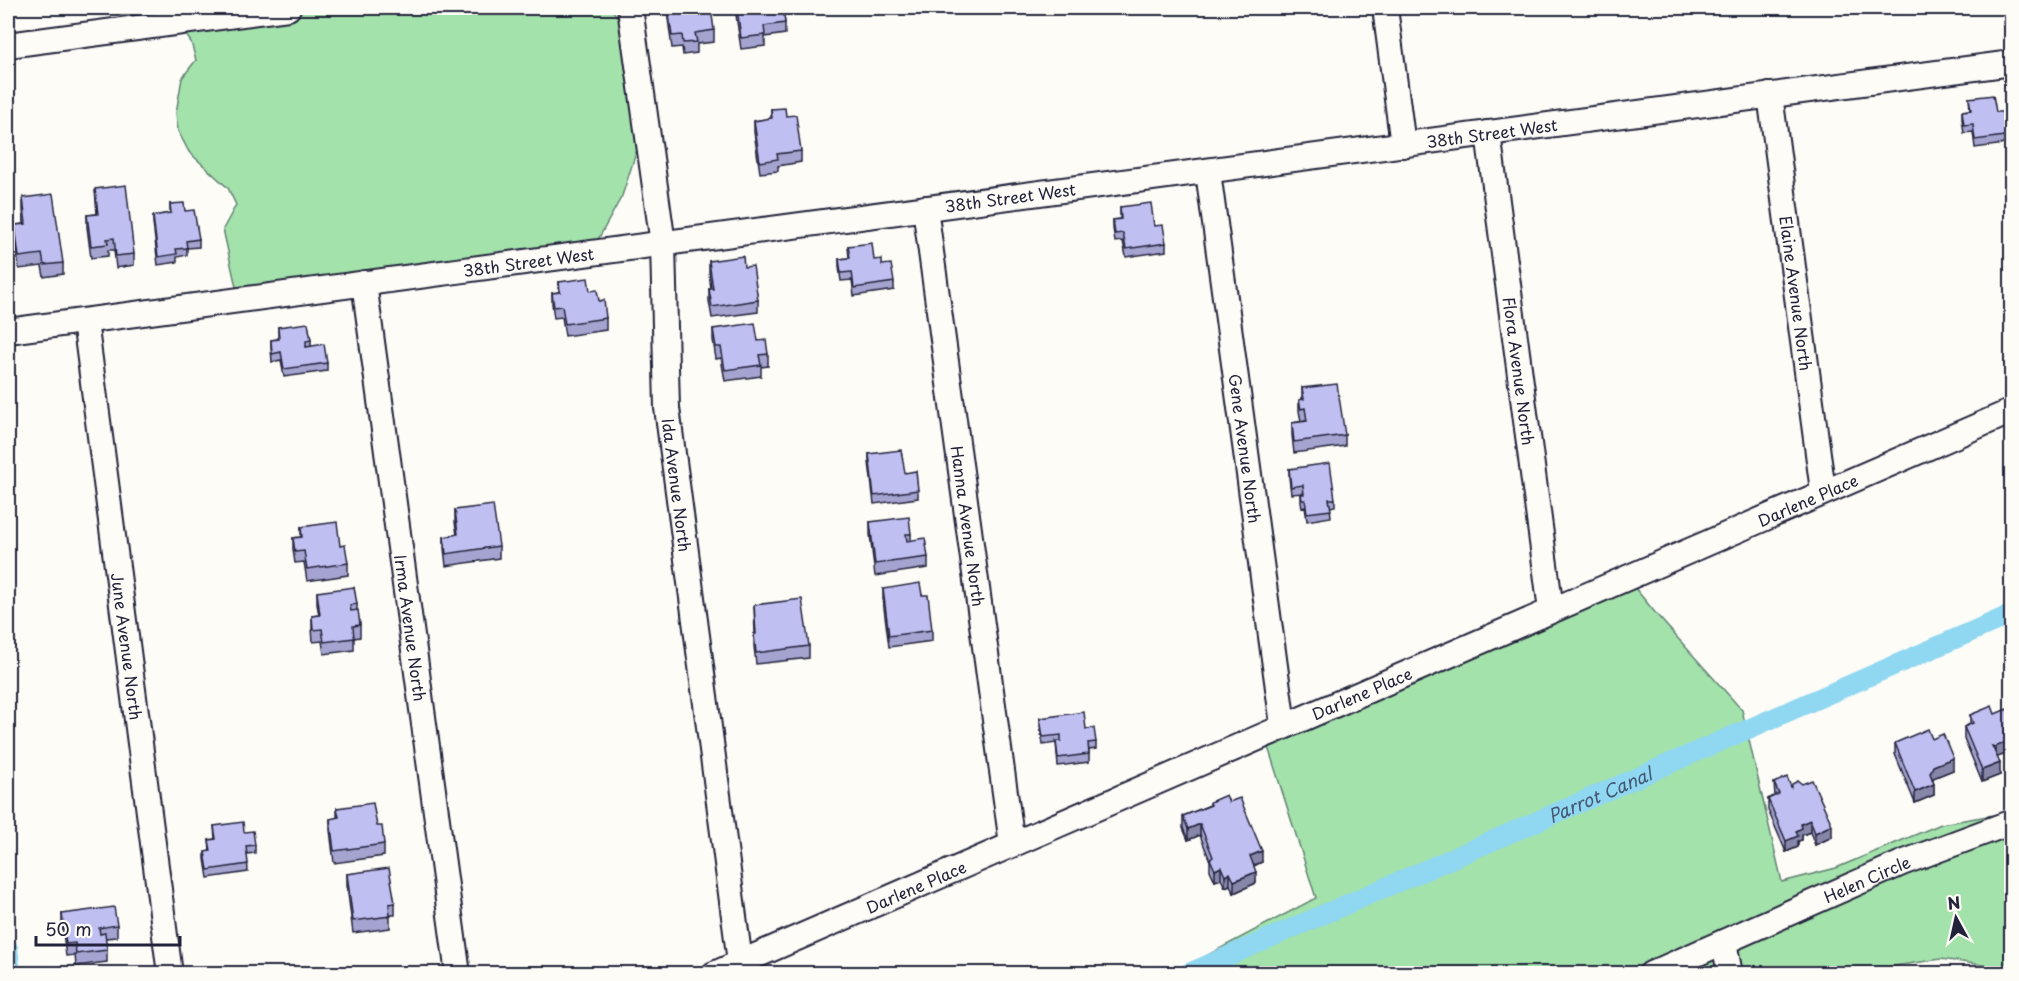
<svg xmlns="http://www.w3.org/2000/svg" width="2019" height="981" viewBox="0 0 2019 981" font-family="'Playpen Sans',sans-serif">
	<rect width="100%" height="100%" fill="#fdfcf7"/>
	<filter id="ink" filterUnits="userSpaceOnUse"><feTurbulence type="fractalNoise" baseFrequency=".0167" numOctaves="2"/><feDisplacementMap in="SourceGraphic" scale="12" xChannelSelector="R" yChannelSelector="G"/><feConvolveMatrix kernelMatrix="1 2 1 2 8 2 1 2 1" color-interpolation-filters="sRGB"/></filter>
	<g filter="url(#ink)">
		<!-- green -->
		<g fill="#a3e2ab" stroke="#628273" stroke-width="1.5">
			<path d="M220,8H611L625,28L638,147L622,196L590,254L379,276L236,287L223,229L236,205L228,188L189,152L178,131L176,113L182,78L196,60L191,42L180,26Z"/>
			<path d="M1626,577L1657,615L1742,710L1782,882L1836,868L1941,824L2011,812V969L1941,959L1841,974H1183L1181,969L1316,898L1268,747Z"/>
		</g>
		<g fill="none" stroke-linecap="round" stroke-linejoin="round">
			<!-- canal -->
			<g stroke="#90d7f1" stroke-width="20">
				<path d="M8,948L11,974"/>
				<path id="s1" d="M1187,974L2012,614"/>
			</g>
			<defs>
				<g id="minor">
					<path id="s2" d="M630,8L663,244L667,408L740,962"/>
					<path d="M1385,8L1403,145"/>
					<path d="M8,45L288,8"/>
					<path id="s3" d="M1770,95L1823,491"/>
					<path id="s4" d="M1488,133L1551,610"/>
					<path id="s5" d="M1208,172L1283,725"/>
					<path id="s6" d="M925,208L1012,844"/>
					<path id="s7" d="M364,283L458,974"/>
					<path id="s8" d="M85,321L170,974"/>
					<path id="s9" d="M8,331L2012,63"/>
					<path d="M1724,942L1730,974"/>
					<path id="s10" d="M714,974L2012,411"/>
					<path id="s11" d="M1651,974L1902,863L2012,822"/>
				</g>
			</defs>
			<!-- minor casing -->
			<use href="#minor" stroke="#22223b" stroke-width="28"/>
			<!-- minor -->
			<use href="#minor" stroke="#fdfcf7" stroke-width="24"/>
		</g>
		<!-- wall -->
		<g fill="#a5a4d0" stroke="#22223b" stroke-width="1.5">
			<path d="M668,8L714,30V42L697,44V53L683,55L682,47L672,48L668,19Z"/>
			<path d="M735,8H783L785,23V34L765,37V46L741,49Z"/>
			<path d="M1969,98L2003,117L2012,116V143L1975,148L1973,132L1964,133L1962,119V111L1970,110Z"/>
			<path d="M771,109L786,116L801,151V162L778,166V171L760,173L754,132V121L771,118Z"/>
			<path d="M95,189L134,254V265L116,268L114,250H108V256L91,258L87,227V215L97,214Z"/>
			<path d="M23,198L63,263V274L44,277L42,266L19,269L15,236V225L24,224L23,210Z"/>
			<path d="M170,204L185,211L199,239V247L187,248V255L177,257V262L158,265L153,223V216L170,213Z"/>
			<path d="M1120,207L1154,226L1166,243V251L1126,257L1123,241L1115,242L1113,228V220L1120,219Z"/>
			<path d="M848,246L882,265L894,282V290L854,296L852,280L841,281L839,267V259L849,258Z"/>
			<path d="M709,261L744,267L758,300V312L712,318L709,301V289H711L709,272Z"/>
			<path d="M559,282L590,291L599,301L606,318V330L565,336L562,317L554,318L552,304V293L559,292Z"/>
			<path d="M278,327L311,340V346L327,363V371L284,377L281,360L272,362L271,348V340L278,339Z"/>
			<path d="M713,329L758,341L768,354V366L761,367V376L725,381L721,358L716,359L713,340Z"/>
			<path d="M1302,388L1345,435V446L1294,453L1292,435V423L1305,421V420L1301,421L1299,411V400L1302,399Z"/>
			<path d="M869,454L905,473L918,490V498L874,504L869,462Z"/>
			<path d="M1289,469L1335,499V506L1330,507L1331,517L1307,521L1305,507L1302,508L1301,502V494H1303V493L1291,494L1289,477Z"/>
			<path d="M455,510L499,546V558L446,566L444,548V537L457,535L455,522Z"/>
			<path d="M870,522L911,534V540L928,557V568L875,576L870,534Z"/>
			<path d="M301,527L348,563V575L307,581L304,562L295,563L293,550V538L301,537Z"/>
			<path d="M883,589L922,595L932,630V641L889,647L883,600Z"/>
			<path d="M317,592L357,604V610L360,625V637L354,638V650L324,654L322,641L313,642L312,628V616L319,615L317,604Z"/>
			<path d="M754,605L809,646V658L756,664L754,646V634H755Z"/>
			<path d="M1995,714L2012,720V756L2006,754L1997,757L2000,775L1982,782L1964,738V727L1970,724V715Z"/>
			<path d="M1040,718L1086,729L1096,742V749L1089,750V762L1058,766L1056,743L1043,745L1040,726Z"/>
			<path d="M1932,739L1953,770L1933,778L1934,795L1915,803L1895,754V743Z"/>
			<path d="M1774,783L1791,787L1832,837L1815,845L1810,832L1802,835V840L1798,841V847L1786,852L1768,810V799L1775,796Z"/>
			<path d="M1210,802H1229L1262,862L1254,866L1256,883L1234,893L1230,885L1225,887L1221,879L1215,881L1210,870V861L1200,835L1188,840L1183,828V816L1210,805Z"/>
			<path d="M337,808L377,826L384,844V856L334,863L330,830V819L337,818Z"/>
			<path d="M214,826L244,832L255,845V853L247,854L248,872L208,878L205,859V852L210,851L209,840L215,839Z"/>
			<path d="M347,874L395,903V915H390V928L353,933L347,886Z"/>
			<path d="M62,914L117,925V937L105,938L107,950V962L76,966L75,955L66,956L62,925Z"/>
		</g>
		<!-- shaded-wall -->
		<g fill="#8686a9" stroke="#22223b" stroke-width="1.5">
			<path d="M2006,742V754L1995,758V747Z"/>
			<path d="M1953,758V770L1933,778L1930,785V773L1933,766Z"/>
			<path d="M2000,763V775L1982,782V770Z"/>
			<path d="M1934,784V795L1915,803V792Z"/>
			<path d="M1810,820V832L1802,835V840L1798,841V847L1786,852V841L1796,831L1801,824Z"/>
			<path d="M1200,824V835L1188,840V829Z"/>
			<path d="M1832,825V837L1815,845V833Z"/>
			<path d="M1262,851V862L1250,867V856Z"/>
			<path d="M1221,867V879L1215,881V870Z"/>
			<path d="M1256,872V883L1234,893V881Z"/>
			<path d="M1230,873V885L1225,887V876Z"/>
		</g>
		<!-- building -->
		<g fill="#c0bff2" stroke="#22223b" stroke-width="1.5">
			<path d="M668,8H711L714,30L695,33L697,42L683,43L682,35L672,36Z"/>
			<path d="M737,8H783L785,23L764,26L765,35L741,38Z"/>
			<path d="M1993,95L1996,112H2002L2003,117L2012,116V135L1975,140L1973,124L1964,125L1962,111L1971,110L1969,98Z"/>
			<path d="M785,108L786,116L796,115L801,151L777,154L778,159L760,162L754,121L772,118L771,109Z"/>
			<path d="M126,185L134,254L116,256L114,238L107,239L108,244L91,246L87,215L98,214L95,189Z"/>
			<path d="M53,194L63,263L44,265L42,254L19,257L15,225L26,224L23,198Z"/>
			<path d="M184,203L185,211L194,210L199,239L186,241L187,248L176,249L177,254L158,257L153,216L171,213L170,204Z"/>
			<path d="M1151,203L1154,226L1163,225L1166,243L1126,249L1123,233L1115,234L1113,220L1121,219L1120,207Z"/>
			<path d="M872,243L874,260L882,259V265L891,264L894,282L854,288L852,272L841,273L839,259L850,258L848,246Z"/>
			<path d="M743,256L744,267L753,266L758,300L712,307L709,289H713L709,261Z"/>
			<path d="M588,278L590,291L597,290L599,301L604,300L606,318L565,324L562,306L554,307L552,293L560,292L559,282Z"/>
			<path d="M308,323L311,340L306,341V347L324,344L327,363L284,369L281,352L272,354L271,340L279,339L278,327Z"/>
			<path d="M755,323L758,341L766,340L768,354L759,355L761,365L725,370L721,347H716L713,329Z"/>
			<path d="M1337,384L1345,435L1294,442L1292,423L1307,421L1305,408L1301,409L1299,400L1304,399L1302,388Z"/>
			<path d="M901,450L905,473L916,471L918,490L874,496L869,454Z"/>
			<path d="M1330,463L1335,499H1329L1331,510L1307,513L1305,500H1302L1301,494H1304L1303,485L1291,487L1289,469Z"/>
			<path d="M493,505L499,546L446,554L444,537L458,534L455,510Z"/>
			<path d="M909,517L911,534H906L907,541L925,538L928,557L875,564L870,522Z"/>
			<path d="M337,522L340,546L345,545L348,563L307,569L304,551L295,552L293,538L302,537L301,527Z"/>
			<path d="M920,583L922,595H928L932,630L889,636L883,589Z"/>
			<path d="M354,587L357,604L350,605L351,611L358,610L360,625L353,626L354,638L324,642L322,629L313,630L312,616L320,615L317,592Z"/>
			<path d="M802,599L809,646L756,653L754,634H756L754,605Z"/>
			<path d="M1992,706L1995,714L2007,709L2012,720V744L2006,742L1995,747L1992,746L2000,763L1982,770L1964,727L1973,723L1970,715Z"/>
			<path d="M1084,712L1086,729L1094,728L1096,742L1088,743L1089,754L1058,758L1056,741H1061V735L1043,737L1040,718Z"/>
			<path d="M1928,729L1932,739L1943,734L1953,758L1933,766L1930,773L1934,784L1915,792L1895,743Z"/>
			<path d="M1787,777L1791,787L1792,784L1798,781L1802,784L1812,780L1832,825L1815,833L1810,820L1801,824L1802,828L1796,831L1798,836L1786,841L1768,799L1779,794L1774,783Z"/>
			<path d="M1226,795L1229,802L1240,798L1262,851L1250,856L1256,872L1234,881L1230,873L1225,876L1221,867L1215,870L1210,859L1213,857L1200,824L1188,829L1183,816L1211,805L1210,802Z"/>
			<path d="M373,803L377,826H382L384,844L334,851L330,819L339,817L337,808Z"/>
			<path d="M243,822L244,832L253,831L255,845L246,846L248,864L208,870L205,852L211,851L209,840L216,839L214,826Z"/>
			<path d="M389,868L395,903L389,904L390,916L353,921L347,874Z"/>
			<path d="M114,907L117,925L99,928L100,934L105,933L107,950L76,954L75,943L66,944L62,914Z"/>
		</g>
	</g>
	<g text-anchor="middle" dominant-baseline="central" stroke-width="6" stroke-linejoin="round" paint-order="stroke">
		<!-- street labels -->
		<g font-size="16" fill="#22223b" stroke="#fdfcf7">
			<text stroke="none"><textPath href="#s9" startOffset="1497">38th Street West</textPath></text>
			<text stroke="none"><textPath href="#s9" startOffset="1011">38th Street West</textPath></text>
			<text stroke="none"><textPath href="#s9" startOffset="525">38th Street West</textPath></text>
			<text stroke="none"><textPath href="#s3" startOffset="200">Elaine Avenue North</textPath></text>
			<text stroke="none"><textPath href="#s4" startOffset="240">Flora Avenue North</textPath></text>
			<text stroke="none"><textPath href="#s5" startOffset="279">Gene Avenue North</textPath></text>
			<text stroke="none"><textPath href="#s2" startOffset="480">Ida Avenue North</textPath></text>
			<text stroke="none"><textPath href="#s10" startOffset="1192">Darlene Place</textPath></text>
			<text stroke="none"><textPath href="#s6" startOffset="321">Hanna Avenue North</textPath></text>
			<text stroke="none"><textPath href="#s7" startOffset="348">Irma Avenue North</textPath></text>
			<text stroke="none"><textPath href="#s8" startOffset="328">June Avenue North</textPath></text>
			<text stroke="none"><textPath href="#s10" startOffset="706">Darlene Place</textPath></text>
			<text stroke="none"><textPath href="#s11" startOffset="236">Helen Circle</textPath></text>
			<text stroke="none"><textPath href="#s10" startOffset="220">Darlene Place</textPath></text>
		</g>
		<!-- water labels -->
		<g font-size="18" font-style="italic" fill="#435872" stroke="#fdfcf7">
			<text stroke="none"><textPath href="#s1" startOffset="450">Parrot Canal</textPath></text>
		</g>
	</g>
	<!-- margin -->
	<rect width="2019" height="981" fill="none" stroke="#fdfcf7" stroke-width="30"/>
	<rect x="15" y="15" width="1989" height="951" fill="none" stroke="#22223b" stroke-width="2" filter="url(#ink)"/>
	<!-- north arrow -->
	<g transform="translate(1956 918) rotate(352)" stroke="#fdfcf7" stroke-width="4.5" paint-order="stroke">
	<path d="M0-4.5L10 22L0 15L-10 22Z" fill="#22223b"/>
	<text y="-9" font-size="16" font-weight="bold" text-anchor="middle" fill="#22223b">N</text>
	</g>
	<!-- scale -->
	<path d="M36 936v9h144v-9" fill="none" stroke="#22223b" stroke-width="3"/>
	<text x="45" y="936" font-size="18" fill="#22223b" stroke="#fdfcf7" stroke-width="4.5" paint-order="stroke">50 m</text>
</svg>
